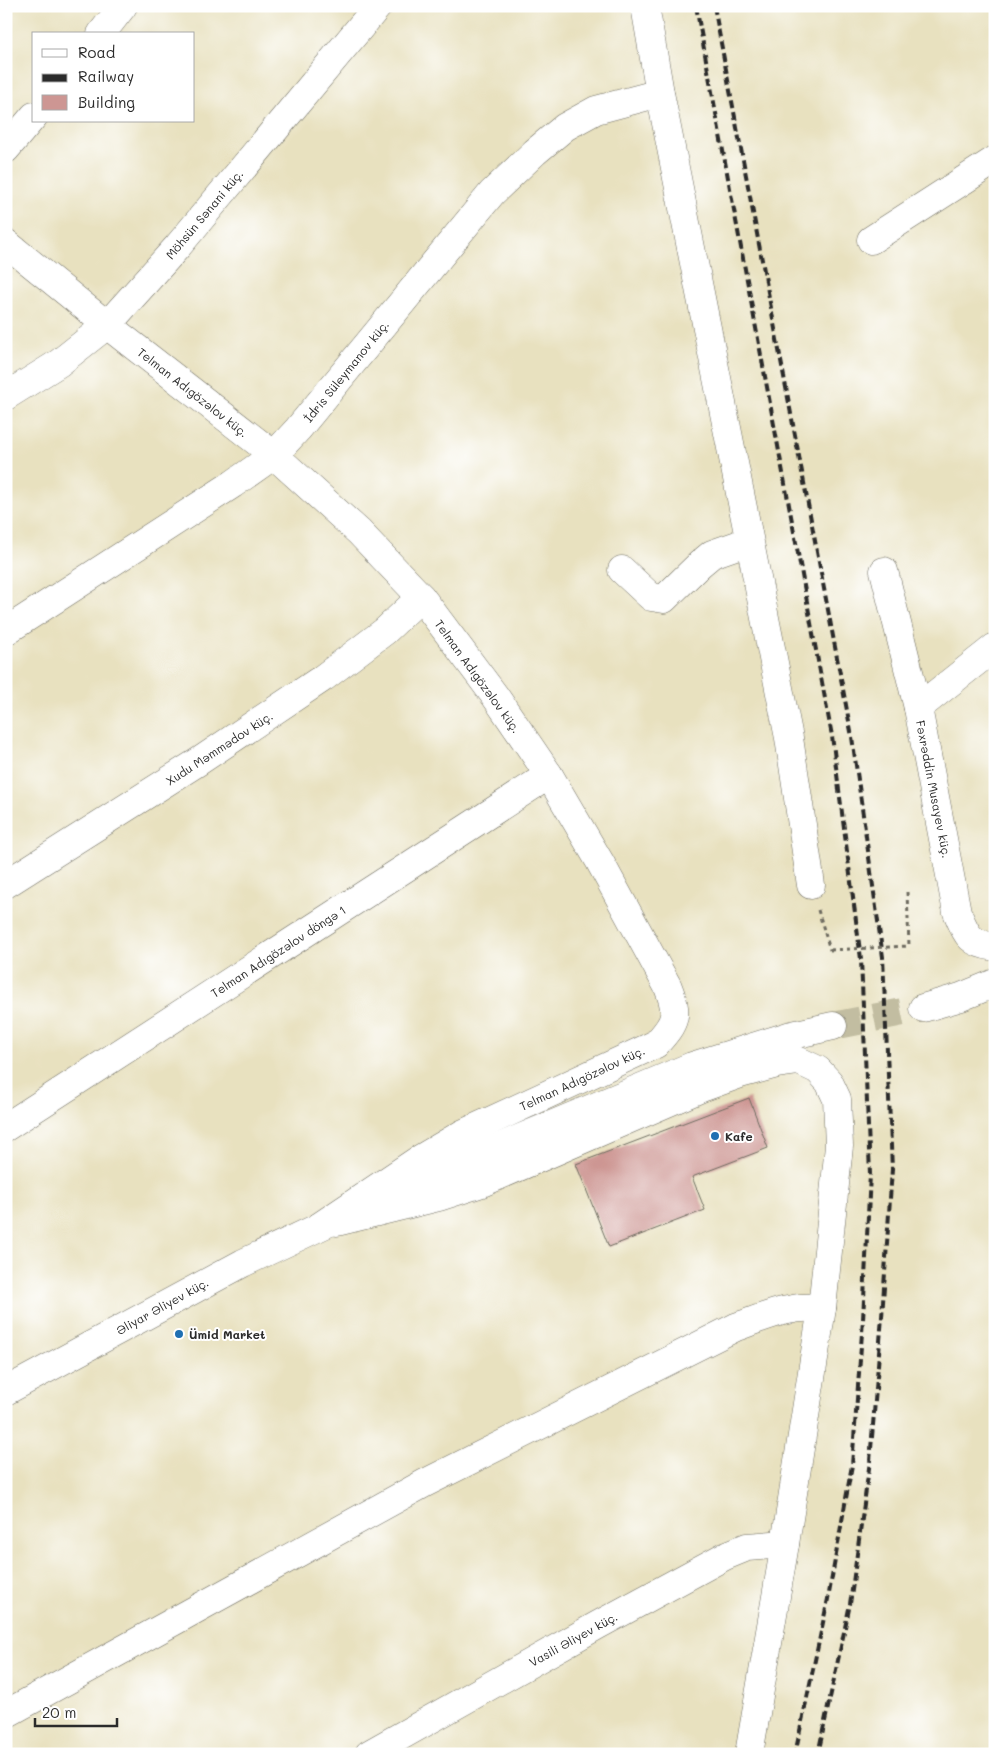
<svg xmlns="http://www.w3.org/2000/svg" width="1001" height="1760" viewBox="0 0 1001 1760" font-family="Mali,sans-serif">
	<rect width="100%" height="100%" fill="#fff"/>
	<filter id="ink" filterUnits="userSpaceOnUse"><feTurbulence type="fractalNoise" baseFrequency=".02" numOctaves="2"/><feDisplacementMap in="SourceGraphic" scale="10" xChannelSelector="R" yChannelSelector="G"/><feConvolveMatrix kernelMatrix="1 2 1 2 8 2 1 2 1" color-interpolation-filters="sRGB"/></filter>
	<filter id="wash" filterUnits="userSpaceOnUse"><feTurbulence type="fractalNoise" baseFrequency=".0096" numOctaves="4" result="noise"/><feDisplacementMap in="SourceGraphic" scale="20" xChannelSelector="R" yChannelSelector="G"/><feGaussianBlur stdDeviation="1.12" result="paint"/><feColorMatrix in="noise" values="0 0 0 0 0 0 0 0 0 0 0 0 0 0 0 0 0 1.4 0 .05"/><feComposite in="paint" operator="in"/></filter>
	<g filter="url(#wash)">
		<rect width="100%" height="100%" fill="#e8e1bf"/>
		<g id="blocks">
			<!-- building -->
			<path fill="#cd9693" d="M749,1098L768,1148L692,1177L705,1210L609,1247L576,1164Z"/>
		</g>
	</g>
	<g filter="url(#ink)">
		<use href="#blocks" fill-opacity="0" stroke="#6d6b5f" stroke-width="1"/>
		<g fill="none" stroke-linecap="round" stroke-linejoin="round">
			<!-- minor-tunnel -->
			<path stroke="#c2bda1" stroke-width="28" stroke-dasharray="28 14" stroke-linecap="butt" d="M833,1026L923,1008"/>
			<defs>
				<g id="minor">
					<path d="M645,6L660,93L789,738L811,885"/>
					<path d="M101,34L123,6"/>
					<path d="M6,149L34,116"/>
					<path d="M871,240L995,160"/>
					<path d="M6,243L107,325L274,455L359,532L421,597L495,696L549,775L600,862L668,987C679,1015 676,1022 656,1044L462,1134L418,1160L320,1226"/>
					<path d="M6,396L59,363L107,325L178,246L378,6"/>
					<path d="M622,570L651,597L664,599L700,564L712,554L749,541"/>
					<path d="M884,571L918,708"/>
					<path d="M6,631L233,484L274,455L298,429L492,193L535,152L565,127L596,110L660,93"/>
					<path d="M995,647L918,708L957,912C967,935 968,943 995,947"/>
					<path d="M6,884L198,762L323,678L385,631L421,597"/>
					<path d="M923,1008L961,997L995,983"/>
					<path d="M6,1127L549,775"/>
					<path d="M387,1196L444,1170L692,1066L788,1036L833,1026"/>
					<path d="M337,1222L439,1197L482,1183L704,1087L740,1074L777,1064L799,1061L818,1070L829,1082L837,1099L839,1146L822,1308L785,1544L749,1754"/>
					<path d="M6,1391L243,1263L336,1219"/>
					<path d="M6,1714L425,1483L736,1327C767,1316 788,1305 822,1308"/>
					<path d="M369,1754L598,1625L725,1556L747,1547L785,1544"/>
				</g>
			</defs>
			<!-- minor casing -->
			<use href="#minor" stroke="#6d6b5f" stroke-width="29"/>
			<!-- path -->
			<g stroke="#6d6b5f" stroke-width="3" stroke-dasharray="4 4" stroke-linecap="butt">
				<path d="M907,892L909,946"/>
				<path d="M818,910L830,950"/>
			</g>
			<!-- minor -->
			<use href="#minor" stroke="#fff" stroke-width="28"/>
			<!-- rail -->
			<g stroke="#2b2b2b" stroke-width="4" stroke-dasharray="8 4" stroke-linecap="butt">
				<path d="M696,6L832,736L861,959L870,1174L863,1320L852,1465L828,1599L795,1754"/>
				<path d="M714,6L852,737L883,957L892,1169L882,1317L870,1461L850,1604L818,1754"/>
			</g>
			<!-- path-bridge -->
			<path stroke="#6d6b5f" stroke-width="3" stroke-dasharray="4 4" stroke-linecap="butt" d="M830,950L909,946"/>
		</g>
	</g>
	<!-- markers -->
	<g fill="#1f6fb2" stroke="#fff" stroke-width="2">
		<circle cx="715" cy="1136" r="5"/>
		<circle cx="179" cy="1334" r="5"/>
	</g>
	<g text-anchor="middle" dominant-baseline="central" stroke-width="4" stroke-linejoin="round" paint-order="stroke">
		<!-- street labels -->
		<g font-size="12" fill="#2b2b2b" stroke="#fff">
			<text transform="translate(204 214) rotate(-50)">Möhsün Sənani küç.</text>
			<text transform="translate(346 371) rotate(-51)">İdris Süleymanov küç.</text>
			<text transform="translate(193 392) rotate(38)">Telman Adıgözəlov küç.</text>
			<text transform="translate(478 676) rotate(54)">Telman Adıgözəlov küç.</text>
			<text transform="translate(219 748) rotate(-33)">Xudu Məmmədov küç.</text>
			<text transform="translate(934 789) rotate(79)">Fəxrəddin Musayev küç.</text>
			<text transform="translate(278 951) rotate(-33)">Telman Adıgözəlov döngə 1</text>
			<text transform="translate(582 1078) rotate(-25)">Telman Adıgözəlov küç.</text>
			<text transform="translate(162 1306) rotate(-29)">Əliyar Əliyev küç.</text>
			<text transform="translate(573 1639) rotate(-29)">Vasili Əliyev küç.</text>
		</g>
		<!-- poi labels -->
		<g font-size="12" font-weight="bold" fill="#2b2b2b" stroke="#fff" text-anchor="start">
			<text x="725" y="1136">Kafe</text>
			<text x="189" y="1334">Ümid Market</text>
		</g>
	</g>
	<!-- margin -->
	<rect width="1001" height="1760" fill="none" stroke="#fff" stroke-width="25"/>
	<!-- legend -->
	<rect x="32" y="32" width="162" height="90" fill="#ffffff" stroke="#aaaaaa"/>
	<rect x="42" y="49" width="25" height="8" fill="#ffffff" stroke="#aaaaaa"/>
	<text x="78" y="58" font-size="15" fill="#2b2b2b">Road</text>
	<rect x="42" y="74" width="25" height="8" fill="#2b2b2b" stroke="#aaaaaa"/>
	<text x="78" y="82" font-size="15" fill="#2b2b2b">Railway</text>
	<rect x="42" y="95" width="25" height="15" fill="#cd9693" stroke="#aaaaaa"/>
	<text x="78" y="108" font-size="15" fill="#2b2b2b">Building</text>
	<!-- scale -->
	<path d="M35 1718v8h82v-8" fill="none" stroke="#2b2b2b" stroke-width="2.5"/>
	<text x="42" y="1718" font-size="15" fill="#2b2b2b" stroke="#ffffff" stroke-width="4" paint-order="stroke">20 m</text>
</svg>
